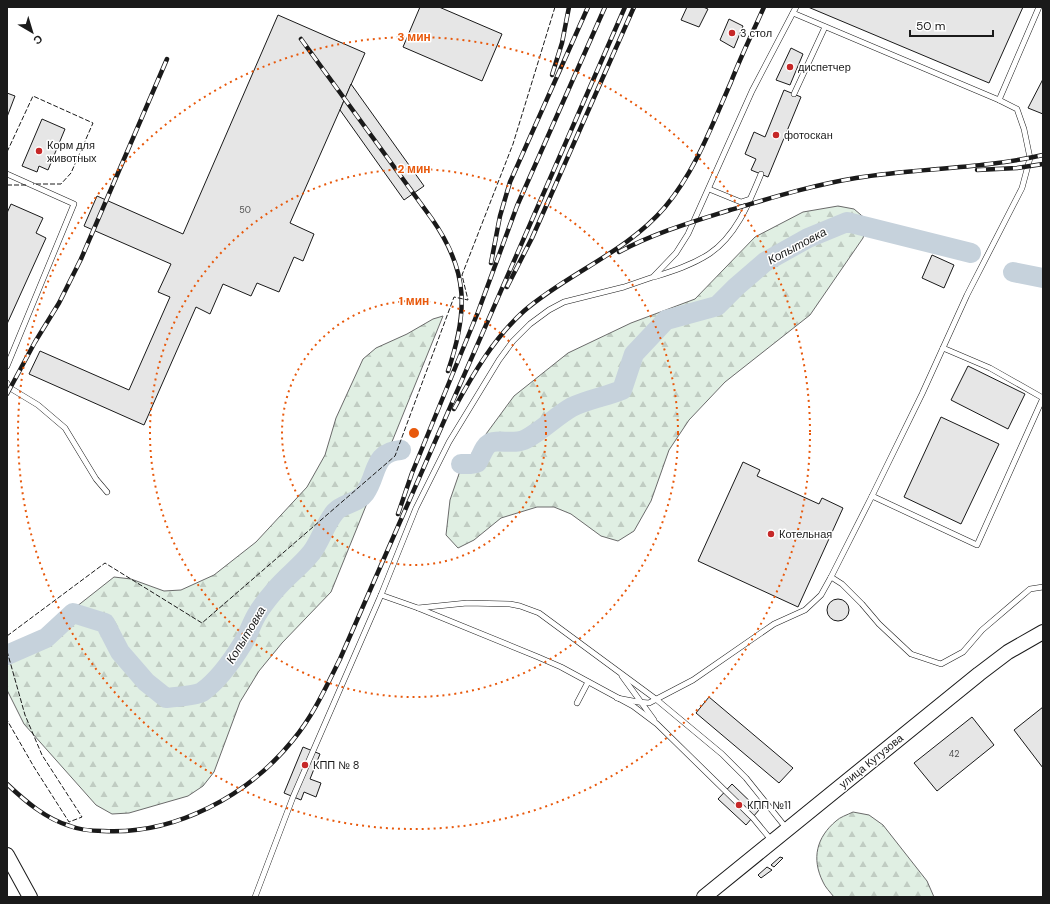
<svg xmlns="http://www.w3.org/2000/svg" width="1050" height="904" viewBox="0 0 1050 904" font-family="'DM Sans',sans-serif">
	<defs>
		<pattern id="forest-firs" width="22" height="20" patternUnits="userSpaceOnUse"><rect width="22" height="20" fill="#e0efe3"/><path d="M5 1l3.5 6h-7zM16 11l3.5 6h-7z" fill="#c0ccc2"/></pattern>
	</defs>
	<rect width="100%" height="100%" fill="#fff"/>
	<!-- forest -->
	<g fill="url(#forest-firs)" stroke="#6a6a6a">
		<path d="M838,206L854,209L868,221L863,238L810,315L725,382L689,420L669,450L651,501L634,531L618,541L601,536L571,514L554,507H537L501,518L474,540L458,548L446,535L450,500L461,468L514,396L568,353L631,323L695,299L755,237L803,212Z"/>
		<path d="M443,316L331,592L282,643L259,671L240,702L214,772L203,786L188,796L129,813L112,814L96,805L24,724L7,690V651L43,633L114,577L131,579L164,591L181,590L214,575L256,542L307,487L325,455L336,418L363,359L376,348L407,334L433,319Z"/>
		<path d="M853,812L869,815L883,825L927,881L934,897H834C830,892 825,887 823,882C811,858 817,837 836,821C840,817 847,815 853,812Z"/>
	</g>
	<g fill="none" stroke-linecap="round" stroke-linejoin="round">
		<!-- river -->
		<g stroke="#c6d2dc" stroke-width="20">
			<path d="M1013,272L1043,278"/>
			<path d="M461,464H471L477,463C482,456 483,447 490,443C497,439 515,445 526,439C543,430 556,416 572,407C586,400 607,396 622,390L634,354L666,320L717,306L736,287L765,262L808,238L847,222L971,253"/>
			<path d="M7,655L46,638L73,613L105,623L120,652L146,682L166,698C174,697 195,696 202,692C219,680 232,661 243,643C248,635 251,625 256,616C261,607 269,597 276,589C287,576 301,566 312,552C321,540 325,524 335,512C343,503 357,504 365,493C378,475 372,452 401,450"/>
		</g>
	</g>
	<!-- building -->
	<g fill="#e6e6e6" stroke="#1a1a1a">
		<path d="M420,7H439L502,34L482,81L403,47Z"/>
		<path d="M687,7H703L708,9L699,27L681,20Z"/>
		<path d="M808,7H1023L989,83Z"/>
		<path d="M278,15L365,53L290,223L314,234L303,261L294,257L279,292L257,283L251,296L223,284L210,314L196,307L144,425L29,374L40,351L129,390L170,297L158,292L171,264L84,226L97,196L183,234Z"/>
		<path d="M729,19L743,26L734,48L720,40Z"/>
		<path d="M791,48L803,54L790,85L776,80Z"/>
		<path d="M1043,79V114L1028,108Z"/>
		<path d="M351,84L424,186L404,200L340,110Z"/>
		<path d="M784,90L801,97L768,177L751,170L756,159L745,154L754,132L765,137Z"/>
		<path d="M7,93L15,96L7,117Z"/>
		<path d="M42,119L65,129L48,170L39,166L37,172L22,166Z"/>
		<path d="M11,204L43,218L36,233L46,238L7,324V213Z"/>
		<path d="M932,255L954,265L944,288L922,278Z"/>
		<path d="M968,366L1025,394L1008,429L951,400Z"/>
		<path d="M941,417L999,444L961,524L904,497Z"/>
		<path d="M743,462L760,470L757,476L819,504L822,498L843,508L798,607L698,561Z"/>
		<circle cx="838" cy="610" r="11"/>
		<path d="M709,697L793,768L779,783L696,713Z"/>
		<path d="M1043,707V768L1014,730Z"/>
		<path d="M972,717L994,745L937,791L914,763Z"/>
		<path d="M303,747L320,754L310,779L321,783L316,797L304,792L301,800L284,793Z"/>
		<path d="M732,784L759,810L746,825L718,799Z"/>
		<path d="M780,857L783,858L774,867L771,865Z"/>
		<path d="M767,867L772,870L761,878L758,875Z"/>
	</g>
	<g fill="none" stroke-linecap="round" stroke-linejoin="round">
		<defs>
			<g id="lane">
				<path d="M793,13L999,100L1039,7"/>
				<path d="M794,94L825,27"/>
				<path d="M7,174L74,204L7,366"/>
				<path d="M709,189L736,200L741,202L750,199"/>
				<path d="M654,277C673,271 692,265 709,254C736,236 749,203 761,174"/>
				<path d="M7,383L10,388L38,405L65,428L96,479L107,492"/>
				<path d="M872,496L977,545L1043,398L990,368L943,348"/>
				<path d="M831,577L872,496L922,394L967,295L1022,188L1030,158L1024,129L1017,109L999,100"/>
				<path d="M381,595L418,608L467,603L510,604L520,606L539,613L657,700L722,754L746,778L787,829"/>
				<path d="M418,608L538,657L561,667L633,706L657,724L753,818L772,841"/>
				<path d="M622,676L654,720"/>
				<path d="M617,698L638,702L649,703L693,680L774,624L805,610L821,595L831,577L842,584L862,604L879,624L911,654L941,664L963,652L982,630L1030,589L1043,587"/>
				<path d="M577,703L588,682"/>
				<path d="M255,897L293,797L381,595L416,508L449,442L499,360L513,341L530,324L549,310L564,302L624,287L653,277L676,253L688,234L752,91L796,7"/>
			</g>
			<g id="secondary">
				<path d="M7,855L30,897"/>
				<path d="M704,897L979,674L1008,652L1043,632"/>
			</g>
		</defs>
		<!-- lane casing -->
		<use href="#lane" stroke="#1a1a1a" stroke-width="6"/>
		<!-- secondary casing -->
		<use href="#secondary" stroke="#1a1a1a" stroke-width="16"/>
		<!-- lane -->
		<use href="#lane" stroke="#fff" stroke-width="5"/>
		<!-- secondary -->
		<use href="#secondary" stroke="#fff" stroke-width="14"/>
		<defs>
			<g id="rail">
				<path d="M301,39L432,219C469,272 468,312 448,371"/>
				<path d="M552,75L562,43L569,7"/>
				<path d="M977,170L1017,168L1043,164"/>
				<path d="M619,252C654,233 692,222 730,210C771,198 813,185 856,178C918,168 982,169 1043,155"/>
				<path d="M491,263L500,216L510,182L588,7"/>
				<path d="M507,287L532,238L634,7"/>
				<path d="M7,394L35,342L59,303L81,259L167,59"/>
				<path d="M454,409C473,374 494,338 524,311C568,273 627,252 665,207C696,170 712,125 731,82C741,56 753,32 764,7"/>
				<path d="M398,514L412,473L478,312L517,206L605,7"/>
				<path d="M7,784C25,801 46,819 70,826C80,830 91,831 103,831C175,835 248,796 293,740C313,716 326,687 340,659L625,7"/>
			</g>
		</defs>
		<!-- rail casing -->
		<use href="#rail" stroke="#1a1a1a" stroke-width="4.5"/>
		<!-- rail -->
		<use href="#rail" stroke="#fff" stroke-width="3" stroke-dasharray="9" stroke-linecap="butt"/>
		<!-- fence -->
		<g stroke="#1a1a1a" stroke-width="1" stroke-dasharray="5 2" stroke-linecap="butt">
			<path d="M7,152L33,96L93,123L71,173L61,184H33"/>
			<path d="M7,185H27"/>
			<path d="M7,636L105,563L202,623L395,456L454,297L468,300L462,275L513,144L555,7"/>
			<path d="M7,651L25,715L42,755L82,817L69,822L34,767L7,720"/>
		</g>
	</g>
	<!-- distance rings -->
	<g fill="none" stroke="#e8590c" stroke-width="2" stroke-dasharray="2 4">
		<circle cx="414" cy="433" r="132"/>
		<circle cx="414" cy="433" r="264"/>
		<circle cx="414" cy="433" r="396"/>
	</g>
	<!-- markers -->
	<g fill="#c62828" stroke="#fff" stroke-width="1.5">
		<circle cx="732" cy="33" r="4"/>
		<circle cx="790" cy="67" r="4"/>
		<circle cx="776" cy="135" r="4"/>
		<circle cx="39" cy="151" r="4"/>
		<circle cx="771" cy="534" r="4"/>
		<circle cx="305" cy="765" r="4"/>
		<circle cx="739" cy="805" r="4"/>
	</g>
	<g text-anchor="middle" dominant-baseline="central" stroke-width="3" stroke-linejoin="round" paint-order="stroke">
		<!-- number labels -->
		<g font-size="9" fill="#4d4d4d">
			<text x="245" y="210">50</text>
			<text x="954" y="754">42</text>
		</g>
		<!-- poi labels -->
		<g font-size="11" fill="#1a1a1a" stroke="#fff" text-anchor="start">
			<text x="740" y="33">3 стол</text>
			<text x="798" y="67">диспетчер</text>
			<text x="784" y="135">фотоскан</text>
			<text x="47" y="145">Корм для<tspan x="47" dy="13">животных</tspan></text>
			<text x="779" y="534">Котельная</text>
			<text x="313" y="765">КПП № 8</text>
			<text x="747" y="805">КПП №11</text>
		</g>
		<!-- street labels -->
		<g font-size="11" fill="#1a1a1a" stroke="#fff">
			<text transform="translate(871 761) rotate(-39)">улица Кутузова</text>
		</g>
		<!-- water labels -->
		<g font-size="12" font-style="italic" fill="#1a1a1a" stroke="#fff">
			<text transform="translate(797 246) rotate(-28)">Копытовка</text>
			<text transform="translate(246 635) rotate(-59)">Копытовка</text>
		</g>
	</g>
	<circle cx="414" cy="433" r="6" fill="#e8590c" stroke="#fff" stroke-width="2"/>
	<g font-size="12" text-anchor="middle" font-weight="bold" fill="#e8590c" stroke="#fff" stroke-width="3" stroke-linejoin="round" paint-order="stroke">
		<text x="414" y="41">3 мин</text>
		<text x="414" y="173">2 мин</text>
		<text x="414" y="305">1 мин</text>
	</g>
	<!-- border -->
	<rect width="1050" height="904" fill="none" stroke="#1a1a1a" stroke-width="16"/>
	<!-- north arrow -->
	<g transform="translate(32 32) rotate(142)" stroke="#ffffff" stroke-width="3" paint-order="stroke">
	<path d="M0-3L7 15L0 10L-7 15Z" fill="#1a1a1a"/>
	<text y="-6" font-size="11" font-weight="bold" text-anchor="middle" fill="#1a1a1a">С</text>
	</g>
	<!-- scale -->
	<path d="M910 30v6h83v-6" fill="none" stroke="#1a1a1a" stroke-width="2"/>
	<text x="916" y="30" font-size="12" fill="#1a1a1a" stroke="#ffffff" stroke-width="3" paint-order="stroke">50 m</text>
</svg>
